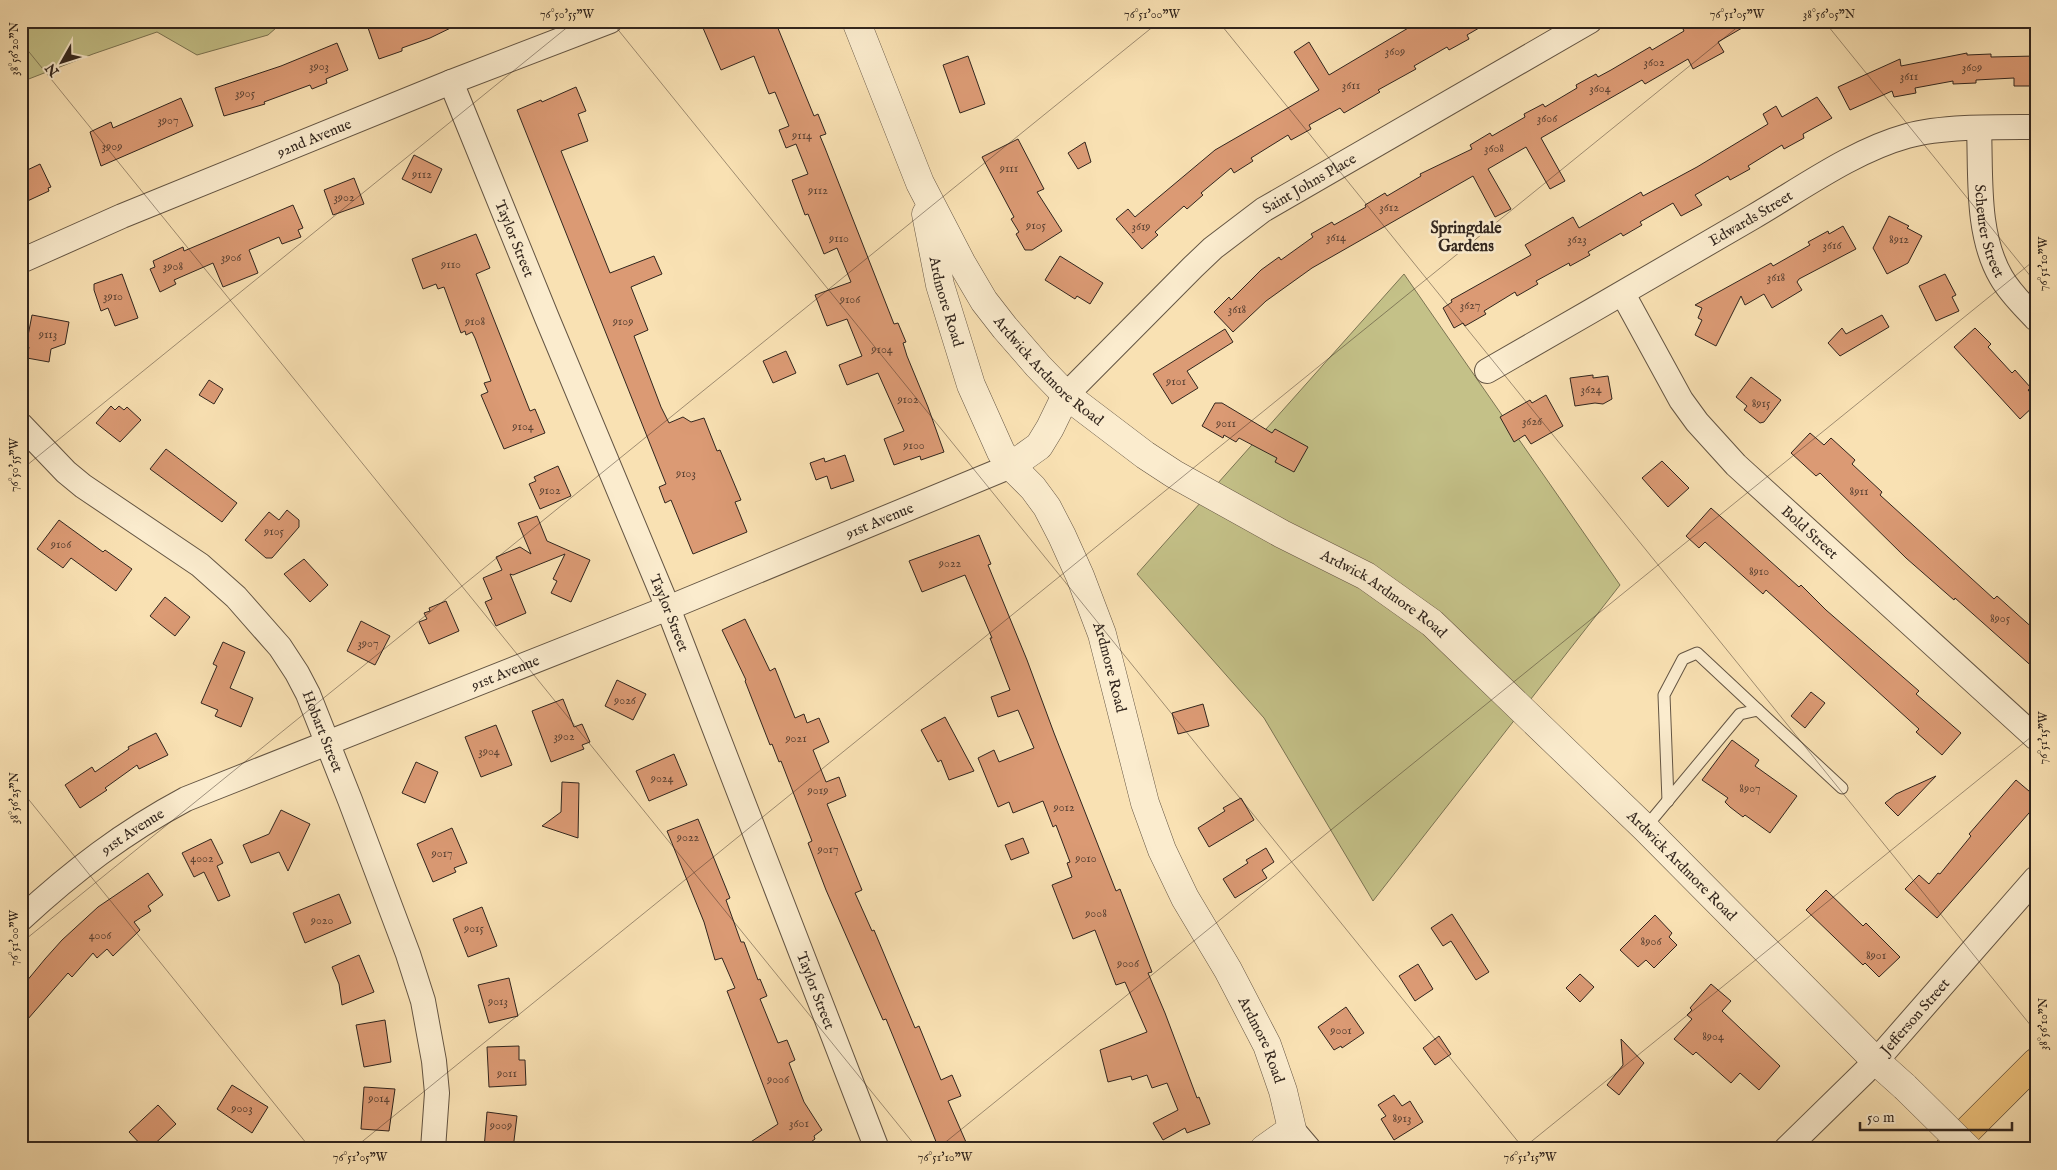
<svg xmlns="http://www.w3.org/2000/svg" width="2057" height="1170" viewBox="0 0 2057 1170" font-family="'IM FELL English',serif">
	<rect width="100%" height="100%" fill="#f9e1b3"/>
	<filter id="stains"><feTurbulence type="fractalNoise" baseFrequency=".004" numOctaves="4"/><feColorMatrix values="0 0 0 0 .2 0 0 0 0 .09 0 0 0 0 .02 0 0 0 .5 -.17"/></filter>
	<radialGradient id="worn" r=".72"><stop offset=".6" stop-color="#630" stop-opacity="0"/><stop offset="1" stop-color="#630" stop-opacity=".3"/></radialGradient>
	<!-- green -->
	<g fill="#c4c188" stroke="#7b7453">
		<path d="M21,21H284L268,35L197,55L157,32L93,54L21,82Z"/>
		<path d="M1404,274L1620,585L1373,901L1264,718L1137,574Z"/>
	</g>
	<!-- building -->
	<g fill="#db9a74" stroke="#32261e">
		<path d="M378,21H465L430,38L402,48V51L379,59L367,25Z"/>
		<path d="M700,21H775L814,116L818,114L826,134L820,136L825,148L892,319L894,324L898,323L906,342L903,343L907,356L928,407L944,452L921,460L920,456L894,465L884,439L904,431L878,373L847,385L839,365L862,356L847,319L827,326L815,295L851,282L837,248L824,254L808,214L805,215L792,180L808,174L796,144L786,148L779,130L789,126L775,92L769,94L754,56L721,70Z"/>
		<path d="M1420,21H1491L1467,35L1469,39L1449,50L1447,47L1414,66L1416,69L1378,90L1380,92L1344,113L1340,108L1309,125L1311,129L1291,140L1288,135L1251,158L1253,161L1234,173L1231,168L1201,193L1203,195L1187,209L1184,206L1155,232L1158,235L1142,249L1116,219L1128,209L1135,217L1215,150L1319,90L1294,52L1309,42L1329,75Z"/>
		<path d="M1696,21H1754L1718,42L1724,52L1693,69L1688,59L1645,84L1642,80L1541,138L1565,181L1550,189L1526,147L1488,169L1511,209L1495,217L1473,176L1312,268L1266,301L1233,332L1214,312L1229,297L1231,300L1261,270L1279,257L1281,260L1313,237L1311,234L1332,222L1334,225L1366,207L1365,205L1385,193L1387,196L1421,176L1420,174L1472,149L1470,145L1490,133L1492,136L1525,117L1524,114L1543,104L1545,107L1577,88L1576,85L1596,74L1598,77L1611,70L1650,47L1652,50L1684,31L1683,29Z"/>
		<path d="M337,43L348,70L326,79L327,83L312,89L310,85L264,102L265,104L224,116L215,88L281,66Z"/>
		<path d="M1967,53V55L1991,54V57L2036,56V86H2014V78L1976,80V83L1953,84V81L1915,88L1916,93L1894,97L1892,91L1850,110L1838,87L1900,59L1901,66Z"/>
		<path d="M968,56L985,104L960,113L943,65Z"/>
		<path d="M576,87L586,111L578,114L588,141L561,151L610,273L654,256L662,274L631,287L648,330L634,336L661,407L669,423L683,417L691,422L704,418L717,451L720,450L741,500L735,502L747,532L693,554L671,500L665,503L659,487L666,484L517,110L541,100L542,102Z"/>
		<path d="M1817,97L1832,118L1803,134L1804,138L1784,149L1782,145L1748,166L1750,169L1730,180L1728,176L1695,195L1702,205L1681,216L1673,203L1640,222L1642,225L1623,236L1621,233L1588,252L1590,255L1570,266L1569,263L1536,281L1538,284L1517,296L1515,292L1484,311L1486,314L1465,326L1463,323L1454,328L1443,308L1452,302L1451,300L1531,255L1525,245L1573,217L1579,228L1641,192L1643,196L1697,167L1768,124L1763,114L1776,106L1782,117Z"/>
		<path d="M181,98L193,126L101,166L90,132L111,122L113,128Z"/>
		<path d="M1018,139L1044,189L1037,192L1062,231L1032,250H1025L1016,234L1019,232L1011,219L1014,217L982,157Z"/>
		<path d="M1085,142L1091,162L1078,169L1068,153Z"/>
		<path d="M414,155L442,169L431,193L402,179Z"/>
		<path d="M40,164L51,187L48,188L49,191L21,204V173Z"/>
		<path d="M354,178L364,204L333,215L324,190Z"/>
		<path d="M293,205L303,228L298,230L301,237L282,244L279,237L249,250L258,273L223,287L213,263L174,280L176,284L160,292L150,269L155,267L153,261L183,247L184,251Z"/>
		<path d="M1889,216L1909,226L1907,228L1922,236L1908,263L1887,274L1873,248Z"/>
		<path d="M1843,226L1856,249L1799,279L1797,282L1802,290L1772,308L1764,294L1745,305L1741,296L1716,346L1695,335L1702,320L1698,318L1702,308L1695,305L1771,263L1773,266L1810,245L1808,242L1828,231L1829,234Z"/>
		<path d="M476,234L490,268L476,274L530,411L535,409L545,433L504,449L481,395L488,392L484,383L491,381L475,338L472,332L466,335L465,331L461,333L444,287L438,289L436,284L423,289L412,259Z"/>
		<path d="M1060,256L1103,283L1090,304L1077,296L1075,299L1045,280Z"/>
		<path d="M122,274L138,318L115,326L108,308L101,311L94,290V284Z"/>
		<path d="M1945,274L1956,295L1952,297L1959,311L1936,321L1919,286Z"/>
		<path d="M32,315L69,322L65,344L51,349L49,362L27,358L29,347L26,346Z"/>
		<path d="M1882,315L1889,327L1840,356L1828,343L1842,328L1846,334Z"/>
		<path d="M1975,328L1991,344L1988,347L2012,373L2015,370L2031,388L2028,390L2036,399V404L2020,419L1954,347Z"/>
		<path d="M1225,329L1233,342L1187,371L1198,388L1172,404L1153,374Z"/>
		<path d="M786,351L796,373L773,383L763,361Z"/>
		<path d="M1593,375V378L1608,376L1612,399L1603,404L1595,403L1575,406L1570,378Z"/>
		<path d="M1751,377L1781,400L1764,422L1760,423L1744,410L1747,406L1736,397Z"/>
		<path d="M209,380L223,389L214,404L199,395Z"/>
		<path d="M1546,395L1563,426L1531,444L1525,435L1514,442L1500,417L1530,400L1532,403Z"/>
		<path d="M1215,403H1222L1272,433L1275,429L1308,447L1294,472L1275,462L1277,458L1239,438L1236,442L1224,435L1223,438L1202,426Z"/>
		<path d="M111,406L115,410L119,406L124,410L127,407L141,420L120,442L96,423Z"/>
		<path d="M1810,433L1824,445L1831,438L1855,460L1852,464L1882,492L1880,495L1994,599L1997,596L2036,631V670L1955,598L1954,600L1906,558L1820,473L1816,476L1791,453Z"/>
		<path d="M166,449L237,503L222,522L150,469Z"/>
		<path d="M845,455L854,481L831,489L827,476L816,480L810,463L824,458L825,462Z"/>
		<path d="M1662,461L1689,488L1668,507L1642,478Z"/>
		<path d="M558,466L571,496L540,509L529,484L536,481L534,477Z"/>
		<path d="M1711,508L1799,587L1801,585L1826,610L1919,691L1916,694L1961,733L1942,755L1916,732L1919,729L1766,590L1763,594L1705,542L1699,548L1686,536Z"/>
		<path d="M287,510L299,520V527L272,558H266L245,540L269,512L279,520Z"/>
		<path d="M537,516L547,541L590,560L571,602L551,593L557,581L553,579L565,554L513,575L510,574L526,613L496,626L485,602L492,599L483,578L502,570L496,557L520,547L531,554L518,523Z"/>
		<path d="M59,520L103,552L105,550L132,569L116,591L71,558L63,568L37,549Z"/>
		<path d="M979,535L991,564L988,565L1027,660L1054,733L1116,891L1120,889L1152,972L1148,973L1165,1013L1197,1098L1199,1097L1210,1124L1187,1133L1185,1128L1163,1140L1153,1123L1178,1110L1167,1083L1152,1088L1147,1075L1132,1080L1131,1076L1108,1082L1100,1050L1147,1032L1125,982L1116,985L1095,930L1073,939L1052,885L1072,877L1067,863L1070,862L1056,825L1053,827L1043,801L1013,813L1009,802L998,807L978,758L994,750L999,762L1034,748L1018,710L998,717L991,697L1010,690L990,638H992L965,575L922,592L909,561Z"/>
		<path d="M304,559L328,585L310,602L284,574Z"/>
		<path d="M165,597L190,617L175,636L150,616Z"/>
		<path d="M446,601L459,631L429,644L419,622L427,619L424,613L430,611L429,608Z"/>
		<path d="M745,619L770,671L775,668L795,718L804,714L807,723L819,718L829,742L813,750L826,782L839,777L846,796L827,804L862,890L855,893L872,931L874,930L915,1028L919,1026L941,1080L952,1075L961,1096L948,1101L969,1149H939L886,1019L883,1020L826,890L808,843L812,841L781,761L779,762L772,744L770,745L745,681L746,680L722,630Z"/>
		<path d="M361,621L390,636L375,665L347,651Z"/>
		<path d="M223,642L245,652L230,688L253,698L241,727L215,716L218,710L201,703L217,666L213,664Z"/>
		<path d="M617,680L646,694L633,720L605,706Z"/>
		<path d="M1811,692L1825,703L1805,728L1791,716Z"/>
		<path d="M563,699L574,727L582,724L590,742L582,745L584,749L551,762L532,711Z"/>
		<path d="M1203,704L1209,726L1178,734L1172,713Z"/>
		<path d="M945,717L974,771L949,780L941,760L938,762L921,730Z"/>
		<path d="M496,725L512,765L481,777L465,737Z"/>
		<path d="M156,733L168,755L139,769L137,765L105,788L107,790L80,808L65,785L92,767L95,772L129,749L128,747Z"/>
		<path d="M1732,740L1759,760L1755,766L1797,796L1770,833L1745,815L1743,817L1730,807L1725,802L1728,798L1702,780Z"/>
		<path d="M674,754L687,785L649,801L636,771Z"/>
		<path d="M416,762L438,772L425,803L402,793Z"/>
		<path d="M1936,776L1898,816L1885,803L1896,794Z"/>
		<path d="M2016,780L2036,797V805L1937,918L1905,889L1919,875L1929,884L1938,873L1940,874L1971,836L1969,834Z"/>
		<path d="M562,782L579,783L578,838L542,826L561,812Z"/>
		<path d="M1241,798L1254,820L1209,847L1198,828L1225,811L1223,808Z"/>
		<path d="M281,810L310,824L288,871L279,852L251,863L243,845L269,834Z"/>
		<path d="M698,819L730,898L726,900L741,942H744L758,980L760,979L767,996L760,999L778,1043L787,1040L795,1060L789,1063L804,1102L822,1130L814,1136L815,1139L801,1149H740L778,1124L727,991L735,988L722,958L715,960L704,922L667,831Z"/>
		<path d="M452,828L467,863L454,868L456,872L433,882L417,844Z"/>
		<path d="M1023,838L1029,853L1011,860L1005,845Z"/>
		<path d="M211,839L223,863L217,866L230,896L218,901L204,872L194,877L182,853Z"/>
		<path d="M1266,848L1274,862L1262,870L1267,878L1235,898L1223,879L1248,863L1246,860Z"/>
		<path d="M148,873L163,895L148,906L151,911L134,922L140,930L113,956L107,949L97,958L93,953L72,977L68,973L21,1027V988L45,959L62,940L98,907Z"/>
		<path d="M1826,890L1863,926L1866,923L1900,957L1879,977L1865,963L1863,965L1806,910Z"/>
		<path d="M339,894L351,923L305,943L293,913Z"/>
		<path d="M482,907L497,946L468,957L453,919Z"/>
		<path d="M1452,914L1489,972L1476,980L1451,941L1443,946L1431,928Z"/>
		<path d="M1655,915L1672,933L1669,937L1677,945L1654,968L1646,960L1638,967L1620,950Z"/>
		<path d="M359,955L374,992L342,1005L339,984L332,967Z"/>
		<path d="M1418,964L1433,989L1415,1001L1399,976Z"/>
		<path d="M1580,974L1594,987L1580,1002L1566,988Z"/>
		<path d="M509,978L518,1016L489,1023L478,985Z"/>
		<path d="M1711,984L1731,1001L1722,1011L1780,1066L1759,1090L1740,1073L1731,1083L1696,1052L1693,1055L1674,1039L1692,1019L1687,1015L1692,1010L1690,1008Z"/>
		<path d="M1346,1007L1364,1033L1342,1048L1341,1046L1334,1050L1318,1027Z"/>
		<path d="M385,1020L391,1062L364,1067L356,1025Z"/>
		<path d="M1439,1036L1451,1054L1435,1065L1423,1048Z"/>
		<path d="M1621,1039L1644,1063L1619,1095L1607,1085L1623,1065Z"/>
		<path d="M519,1046V1060H525L526,1085L489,1087L487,1047Z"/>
		<path d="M232,1085L268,1107L252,1133L217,1109Z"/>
		<path d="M364,1087L395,1089L389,1131L361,1129Z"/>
		<path d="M1394,1095L1402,1106L1410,1101L1423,1122L1394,1140L1381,1119L1386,1116L1378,1105Z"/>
		<path d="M158,1105L176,1124L149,1149H145L129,1132Z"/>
		<path d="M487,1112L517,1116L513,1149H484Z"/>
	</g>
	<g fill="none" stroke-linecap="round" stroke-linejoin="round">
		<defs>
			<g id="service">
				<path d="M1668,801L1664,695L1683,659L1697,653L1758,710"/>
				<path d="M1645,828L1740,714L1758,710L1842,788"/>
			</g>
			<g id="minor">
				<path id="s1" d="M451,82L547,318L668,608L877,1149"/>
				<path id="s2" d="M1979,128C1981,176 1976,234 2001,277C2010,293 2024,306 2036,319"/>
				<path id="s3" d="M21,261L122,216L451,82L610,21"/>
				<path id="s4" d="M1623,294L1681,400L1697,422L1736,465L2036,738"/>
				<path id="s5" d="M1487,371C1576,320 1664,269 1753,217C1801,189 1853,151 1907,136C1942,126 1999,127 2036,127"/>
				<path id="s6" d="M1066,395L1193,267L1213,248L1263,210L1590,21"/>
				<path id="s7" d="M21,425L66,472L83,486L200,565L236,597L280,647L297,673L308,694L350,800L408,954L423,1001L434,1061L437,1093L433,1149"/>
				<path id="s8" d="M21,919C73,871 124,832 186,799L668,608L1011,466"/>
				<path d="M1292,1129L1309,1149"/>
				<path id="s9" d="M1786,1149L1876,1061L2036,878"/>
			</g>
			<g id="tertiary">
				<path id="s10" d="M856,21L920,183L961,262L984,301L1005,328L1038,366L1066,395L1145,455L1174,474L1282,534L1366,576L1432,623L1645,828L1876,1061L1905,1087"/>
				<path id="s11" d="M926,214L940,285L971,385L1001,452L1011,466L1033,488L1047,507L1062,536L1080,576L1102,634L1145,803L1162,850L1185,898L1228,970L1267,1045L1283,1091L1292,1129L1264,1149"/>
				<path d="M1011,466L1039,446L1050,428L1066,395"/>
			</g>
			<path id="motorway" d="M1949,1149L2036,1062"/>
		</defs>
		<!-- service casing -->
		<use href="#service" stroke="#645543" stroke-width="13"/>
		<!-- minor casing -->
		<use href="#minor" stroke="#645543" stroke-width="26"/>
		<!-- tertiary casing -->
		<use href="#tertiary" stroke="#645543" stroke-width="29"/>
		<!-- motorway casing -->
		<use href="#motorway" stroke="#32261e" stroke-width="29"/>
		<!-- service -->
		<use href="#service" stroke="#fbecce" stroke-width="11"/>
		<!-- minor -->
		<use href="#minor" stroke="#fbecce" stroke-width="24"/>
		<!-- tertiary -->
		<use href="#tertiary" stroke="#fbecce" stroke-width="28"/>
		<!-- motorway -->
		<use href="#motorway" stroke="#ecc07a" stroke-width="28"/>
		<defs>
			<path id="tertiary-bridge" d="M1905,1087L1968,1149"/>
		</defs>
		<!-- tertiary-bridge casing -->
		<use href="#tertiary-bridge" stroke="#645543" stroke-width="29" stroke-linecap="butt"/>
		<!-- tertiary-bridge -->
		<use href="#tertiary-bridge" stroke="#fbecce" stroke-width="28"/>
	</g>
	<!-- ticks -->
	<path fill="none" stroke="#32261e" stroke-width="1" stroke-opacity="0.45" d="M611,21L1524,1149M1218,21L2036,1032M1824,21L2036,283M21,42L918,1149M21,470L575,21M21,790L311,1149M21,943L1160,21M353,1149L1745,21M937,1149L2036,259M1522,1149L2036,733"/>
	<g text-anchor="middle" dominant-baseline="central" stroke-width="5" stroke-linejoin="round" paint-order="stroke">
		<!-- number labels -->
		<g font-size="12" fill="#5c4334">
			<text x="1395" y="51">3609</text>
			<text x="1654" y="62">3602</text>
			<text x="319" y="66">3903</text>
			<text x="1972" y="67">3609</text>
			<text x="1909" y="76">3611</text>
			<text x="1351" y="85">3611</text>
			<text x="1600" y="88">3604</text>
			<text x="245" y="93">3905</text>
			<text x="1547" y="118">3606</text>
			<text x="168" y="120">3907</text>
			<text x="802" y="135">9114</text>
			<text x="112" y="146">3909</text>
			<text x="1494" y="148">3608</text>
			<text x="1009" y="168">9111</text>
			<text x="422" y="174">9112</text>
			<text x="818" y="190">9112</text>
			<text x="344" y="197">3902</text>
			<text x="1389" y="207">3612</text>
			<text x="1036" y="225">9105</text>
			<text x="1141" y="226">3619</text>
			<text x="1336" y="237">3614</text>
			<text x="839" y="238">9110</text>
			<text x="1577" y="239">3623</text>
			<text x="1899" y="239">8912</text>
			<text x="1832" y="245">3616</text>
			<text x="231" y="257">3906</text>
			<text x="451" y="264">9110</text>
			<text x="173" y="266">3908</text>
			<text x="1776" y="277">3618</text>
			<text x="113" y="296">3910</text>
			<text x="850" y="299">9106</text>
			<text x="1470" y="305">3627</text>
			<text x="1237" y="309">3618</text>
			<text x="475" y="321">9108</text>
			<text x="623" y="321">9109</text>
			<text x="48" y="334">9113</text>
			<text x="882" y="349">9104</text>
			<text x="1176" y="381">9101</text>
			<text x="1591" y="389">3624</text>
			<text x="908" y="399">9102</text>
			<text x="1761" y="403">8915</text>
			<text x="1532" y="421">3626</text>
			<text x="1226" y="423">9011</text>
			<text x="523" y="426">9104</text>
			<text x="914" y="445">9100</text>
			<text x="686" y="473">9103</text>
			<text x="550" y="490">9102</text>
			<text x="1859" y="491">8911</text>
			<text x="274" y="531">9105</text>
			<text x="61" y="544">9106</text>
			<text x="950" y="563">9022</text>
			<text x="1759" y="571">8910</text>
			<text x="2000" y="618">8905</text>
			<text x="368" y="643">3907</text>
			<text x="625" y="700">9026</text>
			<text x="564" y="736">3902</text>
			<text x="796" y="738">9021</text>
			<text x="489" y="751">3904</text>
			<text x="662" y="778">9024</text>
			<text x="1750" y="788">8907</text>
			<text x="818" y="790">9019</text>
			<text x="1064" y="807">9012</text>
			<text x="688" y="837">9022</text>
			<text x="828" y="849">9017</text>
			<text x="442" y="853">9017</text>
			<text x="202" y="858">4002</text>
			<text x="1086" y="858">9010</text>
			<text x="1096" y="913">9008</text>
			<text x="322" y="920">9020</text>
			<text x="474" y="928">9015</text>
			<text x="100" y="935">4006</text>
			<text x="1651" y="941">8906</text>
			<text x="1876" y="955">8901</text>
			<text x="1128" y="963">9006</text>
			<text x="498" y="1001">9013</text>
			<text x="1341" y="1030">9001</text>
			<text x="1713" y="1036">8904</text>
			<text x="507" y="1073">9011</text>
			<text x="778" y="1079">9006</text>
			<text x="379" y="1098">9014</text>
			<text x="242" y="1108">9003</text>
			<text x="1402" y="1118">8913</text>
			<text x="799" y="1123">3601</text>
			<text x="501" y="1125">9009</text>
		</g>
		<!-- street labels -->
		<g font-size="15" fill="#32261e" stroke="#fbecce">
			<text stroke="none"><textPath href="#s3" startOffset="318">92nd Avenue</textPath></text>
			<text stroke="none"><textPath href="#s6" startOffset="324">Saint Johns Place</textPath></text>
			<text stroke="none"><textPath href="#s5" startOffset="305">Edwards Street</textPath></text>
			<text stroke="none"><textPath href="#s2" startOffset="104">Scheurer Street</textPath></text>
			<text stroke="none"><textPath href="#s1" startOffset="169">Taylor Street</textPath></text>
			<text stroke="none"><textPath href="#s11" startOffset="90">Ardmore Road</textPath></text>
			<text stroke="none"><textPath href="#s10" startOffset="404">Ardwick Ardmore Road</textPath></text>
			<text stroke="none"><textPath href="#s8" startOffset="952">91st Avenue</textPath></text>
			<text stroke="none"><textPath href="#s4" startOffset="306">Bold Street</textPath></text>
			<text stroke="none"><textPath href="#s10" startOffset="809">Ardwick Ardmore Road</textPath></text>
			<text stroke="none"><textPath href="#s1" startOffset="574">Taylor Street</textPath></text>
			<text stroke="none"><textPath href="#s11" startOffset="495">Ardmore Road</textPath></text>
			<text stroke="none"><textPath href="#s8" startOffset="548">91st Avenue</textPath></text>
			<text stroke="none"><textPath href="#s7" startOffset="438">Hobart Street</textPath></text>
			<text stroke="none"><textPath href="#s8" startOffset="142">91st Avenue</textPath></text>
			<text stroke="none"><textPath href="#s10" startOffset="1214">Ardwick Ardmore Road</textPath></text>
			<text stroke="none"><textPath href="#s1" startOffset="979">Taylor Street</textPath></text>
			<text stroke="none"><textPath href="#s9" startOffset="185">Jefferson Street</textPath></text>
			<text stroke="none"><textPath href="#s11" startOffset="900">Ardmore Road</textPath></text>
		</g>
		<!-- neighbourhood labels -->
		<g font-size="16" font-weight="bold" fill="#32261e" stroke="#fbecce">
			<text x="1466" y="229">Springdale<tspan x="1466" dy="18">Gardens</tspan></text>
		</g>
	</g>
	<!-- margin -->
	<rect width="2057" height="1170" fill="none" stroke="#f9e1b3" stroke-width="55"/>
	<!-- north arrow -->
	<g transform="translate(62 62) rotate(231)" stroke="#fbecce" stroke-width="4" paint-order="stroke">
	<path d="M0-4L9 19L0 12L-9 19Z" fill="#32261e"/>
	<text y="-8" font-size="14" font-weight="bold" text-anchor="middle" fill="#32261e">N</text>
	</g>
	<!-- scale -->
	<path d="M1860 1122v8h152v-8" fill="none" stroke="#32261e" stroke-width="2.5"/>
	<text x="1867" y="1122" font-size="15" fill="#32261e" stroke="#fbecce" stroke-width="4" paint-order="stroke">50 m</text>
	<rect x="28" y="28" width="2002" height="1114" fill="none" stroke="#32261e" stroke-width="2"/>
	<g font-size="12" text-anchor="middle" fill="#32261e">
		<text x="567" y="18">76°50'55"W</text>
		<text x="1152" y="18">76°51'00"W</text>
		<text x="1737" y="18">76°51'05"W</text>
		<text x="1829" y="18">38°56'05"N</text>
		<text transform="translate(14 49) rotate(-90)" y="4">38°56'20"N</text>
		<text transform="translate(2043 264) rotate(-90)" y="4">76°51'10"W</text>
		<text transform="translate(14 465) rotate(-90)" y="4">76°50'55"W</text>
		<text transform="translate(2043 738) rotate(-90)" y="4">76°51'15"W</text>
		<text transform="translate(14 798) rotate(-90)" y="4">38°56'25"N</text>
		<text transform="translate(14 938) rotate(-90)" y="4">76°51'00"W</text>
		<text transform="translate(2043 1024) rotate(-90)" y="4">38°56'10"N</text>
		<text x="360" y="1161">76°51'05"W</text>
		<text x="945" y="1161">76°51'10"W</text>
		<text x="1530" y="1161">76°51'15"W</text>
	</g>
	<rect width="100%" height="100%" filter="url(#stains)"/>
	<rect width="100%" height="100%" fill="url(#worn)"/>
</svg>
